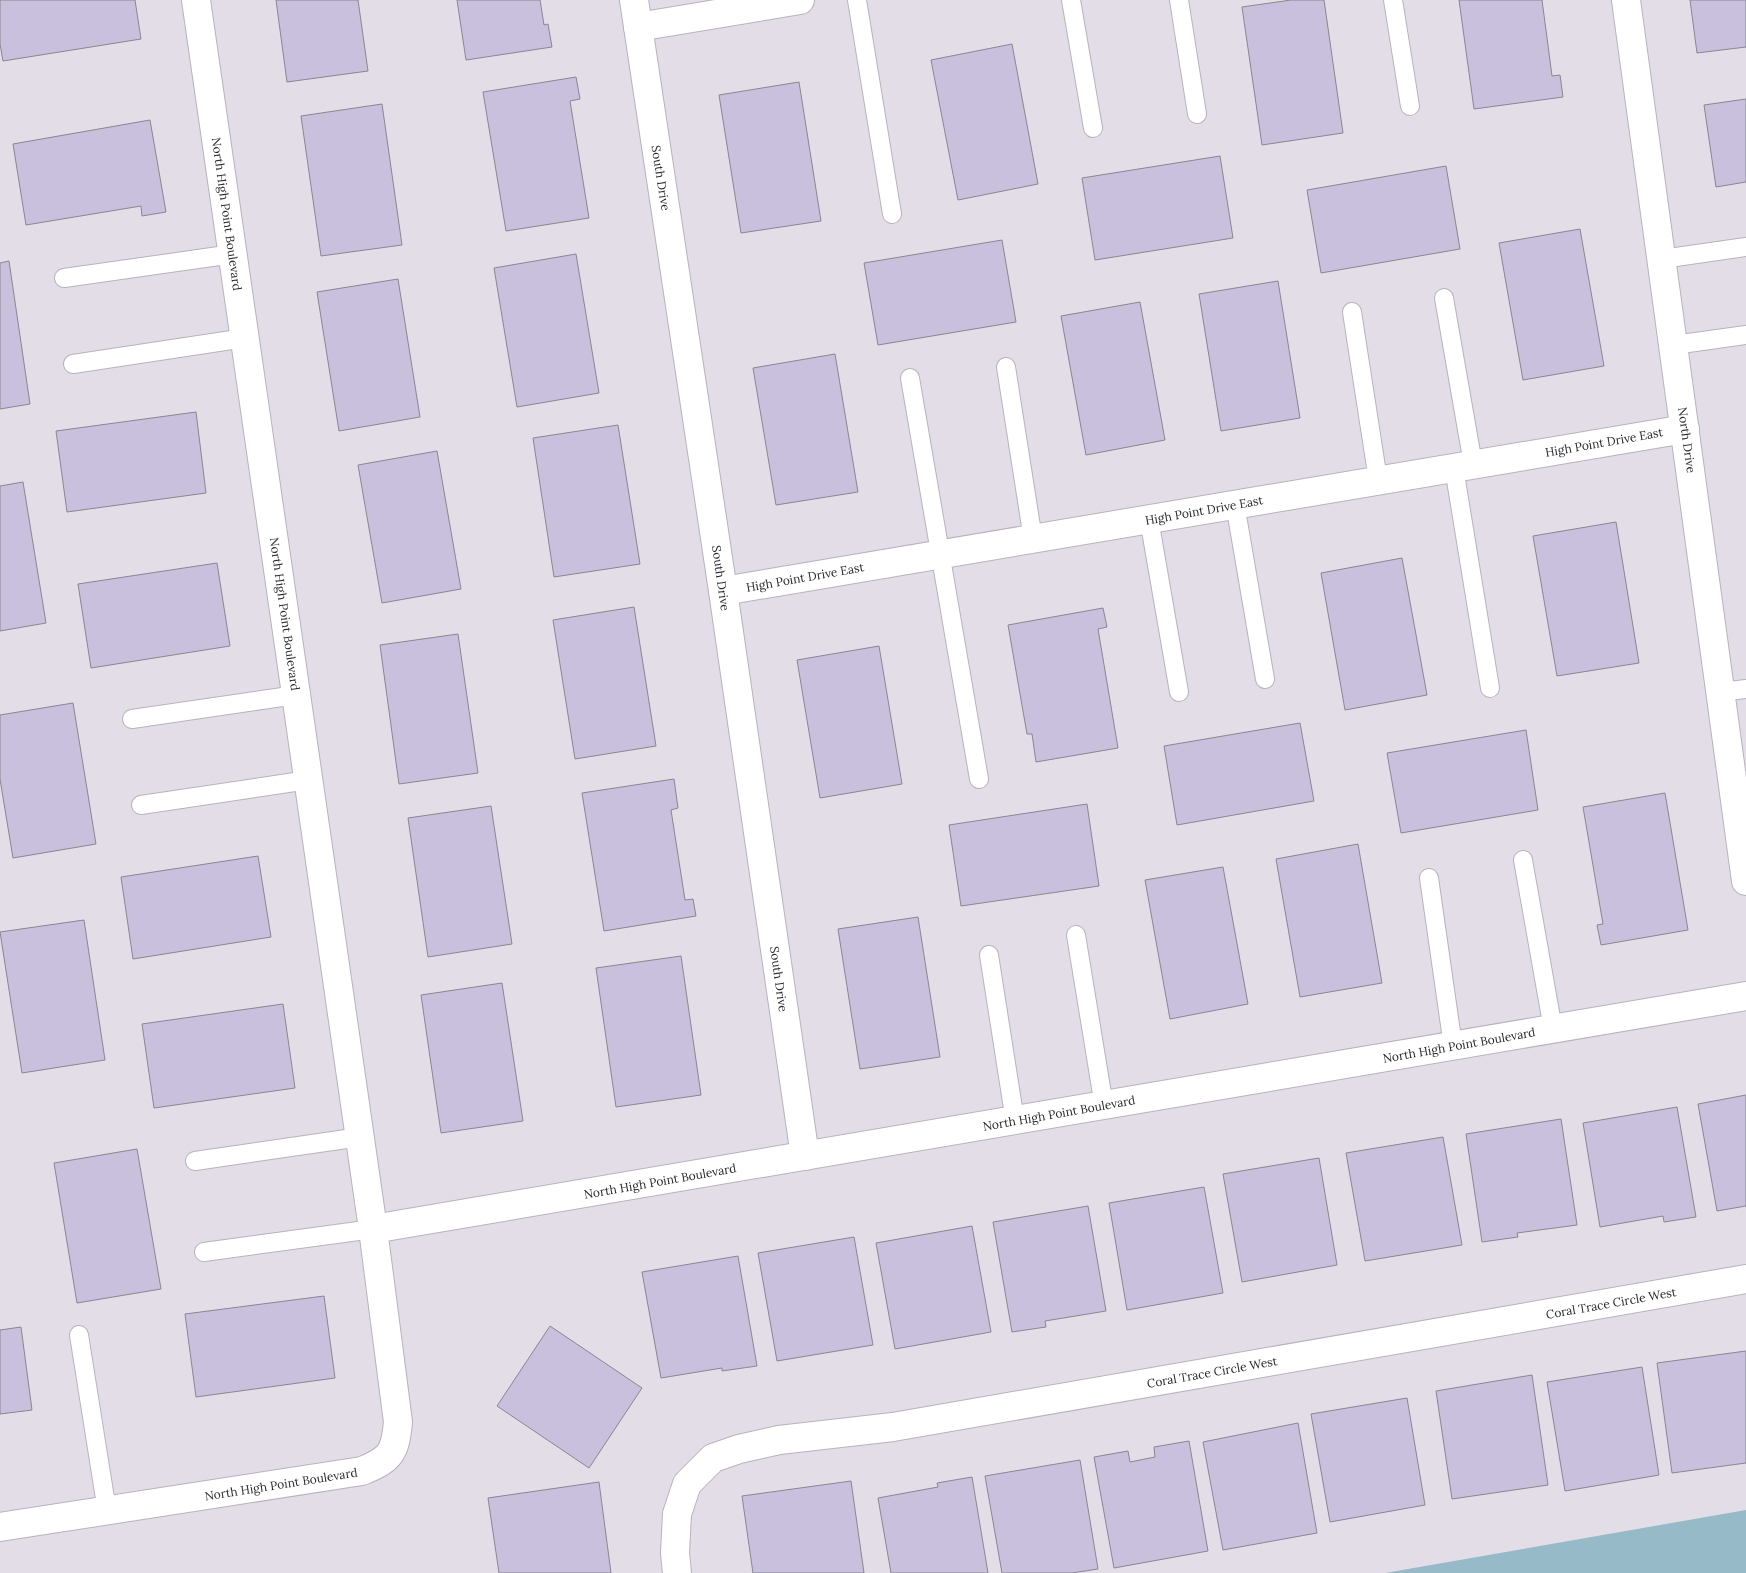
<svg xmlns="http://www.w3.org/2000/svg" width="1746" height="1573" viewBox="0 0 1746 1573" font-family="Lora,serif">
	<rect width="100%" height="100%" fill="#e3dde8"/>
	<!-- water -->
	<path fill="#96bac7" d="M1746,1510V1573H1385Z"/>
	<!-- building -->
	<g fill="#c9c0de" stroke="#898691">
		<path d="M0,0H135L141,39L3,61L0,44Z"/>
		<path d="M276,0H358L368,71L287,82Z"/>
		<path d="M457,0H540L544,25L548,24L552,47L466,60Z"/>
		<path d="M1291,0H1324L1343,133L1262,145L1242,7Z"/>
		<path d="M1459,0H1542L1552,76L1560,75L1563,97L1474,109Z"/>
		<path d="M1690,0H1746V47L1697,53Z"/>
		<path d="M1012,44L1038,184L958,200L931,60Z"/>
		<path d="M576,77L580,99L570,101L589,218L506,231L483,92Z"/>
		<path d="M799,82L821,221L741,233L719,95Z"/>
		<path d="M1746,99V182L1716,187L1704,105Z"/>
		<path d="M382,104L402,245L321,256L301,116Z"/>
		<path d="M150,120L166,212L142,216L141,206L26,225L13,144Z"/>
		<path d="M1220,156L1233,238L1095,260L1082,178Z"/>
		<path d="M1446,166L1460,249L1321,273L1307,190Z"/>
		<path d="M1580,229L1604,366L1523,380L1499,243Z"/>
		<path d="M1002,240L1016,322L878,345L864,263Z"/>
		<path d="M576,254L599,393L517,407L494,268Z"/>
		<path d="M9,261L30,404L0,409V263Z"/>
		<path d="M398,279L420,417L339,431L317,292Z"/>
		<path d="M1278,281L1300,418L1221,431L1199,294Z"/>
		<path d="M1140,302L1165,440L1086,455L1061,316Z"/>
		<path d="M835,354L858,492L776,505L753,368Z"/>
		<path d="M196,412L206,493L67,512L56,431Z"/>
		<path d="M618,425L640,564L554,577L533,438Z"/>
		<path d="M437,451L461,589L382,603L358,465Z"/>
		<path d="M23,482L46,623L0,631V486Z"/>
		<path d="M1616,522L1639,663L1557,676L1533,536Z"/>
		<path d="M1402,558L1427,695L1345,710L1321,573Z"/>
		<path d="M217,563L230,646L91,668L78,584Z"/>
		<path d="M634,607L656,746L575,759L553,620Z"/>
		<path d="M1103,608L1107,627L1098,629L1118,748L1036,762L1032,734H1027L1008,625Z"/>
		<path d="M458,634L478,773L399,784L380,645Z"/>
		<path d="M879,646L902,784L820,798L797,660Z"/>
		<path d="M73,703L96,844L13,858L0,779V715Z"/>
		<path d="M1300,723L1314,801L1177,825L1164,746Z"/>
		<path d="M1526,730L1538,810L1401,833L1387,753Z"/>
		<path d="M674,779L678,808L671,810L685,900L693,899L696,916L604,931L582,793Z"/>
		<path d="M1665,793L1688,930L1601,945L1597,925L1603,924L1583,807Z"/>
		<path d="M1087,804L1099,886L961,906L949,825Z"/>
		<path d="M491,806L512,944L428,957L408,818Z"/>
		<path d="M1358,844L1382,983L1300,997L1276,859Z"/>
		<path d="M258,856L271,937L133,959L121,877Z"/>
		<path d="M1223,867L1248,1004L1170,1019L1145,880Z"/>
		<path d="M918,917L940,1057L860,1069L838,929Z"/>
		<path d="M84,920L105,1060L22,1073L0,932Z"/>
		<path d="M681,956L701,1095L616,1107L596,968Z"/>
		<path d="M502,983L523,1121L441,1133L421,995Z"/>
		<path d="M283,1004L295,1088L154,1108L142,1024Z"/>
		<path d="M1746,1095V1206L1717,1211L1698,1104Z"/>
		<path d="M1677,1107L1696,1217L1664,1222L1663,1216L1600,1227L1583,1123Z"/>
		<path d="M1561,1119L1577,1225L1517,1233L1518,1237L1482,1242L1466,1134Z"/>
		<path d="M1443,1137L1462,1245L1365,1261L1346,1153Z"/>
		<path d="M137,1149L161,1289L77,1303L54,1163Z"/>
		<path d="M1319,1158L1337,1265L1242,1282L1223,1174Z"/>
		<path d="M1204,1187L1223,1293L1127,1310L1109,1203Z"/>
		<path d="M1088,1206L1106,1311L1045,1321L1046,1327L1012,1332L993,1222Z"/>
		<path d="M972,1226L991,1332L895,1349L876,1243Z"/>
		<path d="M854,1237L873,1345L777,1361L758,1253Z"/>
		<path d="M738,1256L757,1366L722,1371V1368L661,1378L642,1272Z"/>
		<path d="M324,1296L335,1378L196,1397L185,1314Z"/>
		<path d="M550,1326L642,1388L589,1468L497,1406Z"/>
		<path d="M21,1327L32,1410L0,1414V1330Z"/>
		<path d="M1746,1351V1463L1672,1473L1657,1363Z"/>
		<path d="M1642,1367L1659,1475L1565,1491L1547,1382Z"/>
		<path d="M1532,1375L1548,1485L1452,1499L1436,1391Z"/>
		<path d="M1407,1398L1425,1505L1330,1522L1311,1414Z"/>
		<path d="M1298,1423L1317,1533L1223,1550L1203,1442Z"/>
		<path d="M1189,1441L1208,1551L1114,1568L1094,1457L1128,1451L1130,1462L1155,1457L1154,1447Z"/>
		<path d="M1080,1460L1098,1569L1072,1573H1002L985,1476Z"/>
		<path d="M972,1477L988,1573H891L878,1498L938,1487L937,1483Z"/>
		<path d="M851,1481L864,1573H753L742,1496Z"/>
		<path d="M599,1482L611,1573H499L488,1498Z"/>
	</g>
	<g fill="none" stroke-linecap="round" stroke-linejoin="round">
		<defs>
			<g id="lane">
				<path d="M857,0L892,214"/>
				<path d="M1071,0L1093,128"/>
				<path d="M1179,0L1197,114"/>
				<path d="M1393,0L1410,106"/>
				<path d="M1662,259L1746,247"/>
				<path d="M64,278L233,254"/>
				<path d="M1444,298L1473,464"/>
				<path d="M1352,312L1378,480"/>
				<path d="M1674,345L1746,335"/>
				<path d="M73,364L245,338"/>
				<path d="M1006,367L1033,539"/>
				<path d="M910,378L979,779"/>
				<path d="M1454,468L1490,688"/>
				<path d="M1235,504L1265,679"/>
				<path d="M1149,519L1179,692"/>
				<path d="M1721,692L1746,689"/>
				<path d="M132,719L296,695"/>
				<path d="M141,805L308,780"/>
				<path d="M1523,860L1553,1029"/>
				<path d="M1429,878L1453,1046"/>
				<path d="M1076,935L1104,1106"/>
				<path d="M989,955L1015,1121"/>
				<path d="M195,1161L360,1137"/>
				<path d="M204,1252L373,1229"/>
				<path d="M79,1335L107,1511"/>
			</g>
			<g id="street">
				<path d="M634,0L723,591L805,1156"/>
				<path d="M1626,0L1746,881"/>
				<path d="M638,27L800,0"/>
				<path d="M723,591L1685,429"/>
				<path d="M373,1229L1746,996"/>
				<path d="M0,1527L362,1471C391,1459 395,1453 398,1422L373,1229L196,0"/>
				<path d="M677,1573L675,1553L677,1514L687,1484L713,1458L739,1449L779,1440L893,1427L1746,1279"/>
			</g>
		</defs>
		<!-- lane casing -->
		<use href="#lane" stroke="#b8b2bd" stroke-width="20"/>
		<!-- street casing -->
		<use href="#street" stroke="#b8b2bd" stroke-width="30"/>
		<!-- lane -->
		<use href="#lane" stroke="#fff" stroke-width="18"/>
		<!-- street -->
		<use href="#street" stroke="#fff" stroke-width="28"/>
	</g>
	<g text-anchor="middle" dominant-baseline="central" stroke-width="4" stroke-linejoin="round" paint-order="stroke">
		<!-- street labels -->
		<g font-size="12" fill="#2a282c" stroke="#fff">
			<text transform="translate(661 178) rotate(81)">South Drive</text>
			<text transform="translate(227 214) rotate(82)">North High Point Boulevard</text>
			<text transform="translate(1687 440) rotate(82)">North Drive</text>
			<text transform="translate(1604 442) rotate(-10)">High Point Drive East</text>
			<text transform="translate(1204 510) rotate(-10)">High Point Drive East</text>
			<text transform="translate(805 577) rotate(-10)">High Point Drive East</text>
			<text transform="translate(721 578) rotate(82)">South Drive</text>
			<text transform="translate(285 614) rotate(82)">North High Point Boulevard</text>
			<text transform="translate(779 979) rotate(82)">South Drive</text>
			<text transform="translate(1459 1045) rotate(-10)">North High Point Boulevard</text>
			<text transform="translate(1059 1113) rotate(-10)">North High Point Boulevard</text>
			<text transform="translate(660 1181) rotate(-10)">North High Point Boulevard</text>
			<text transform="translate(1611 1303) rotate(-10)">Coral Trace Circle West</text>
			<text transform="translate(1212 1372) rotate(-10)">Coral Trace Circle West</text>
			<text transform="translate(281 1484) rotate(-9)">North High Point Boulevard</text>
		</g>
	</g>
</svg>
